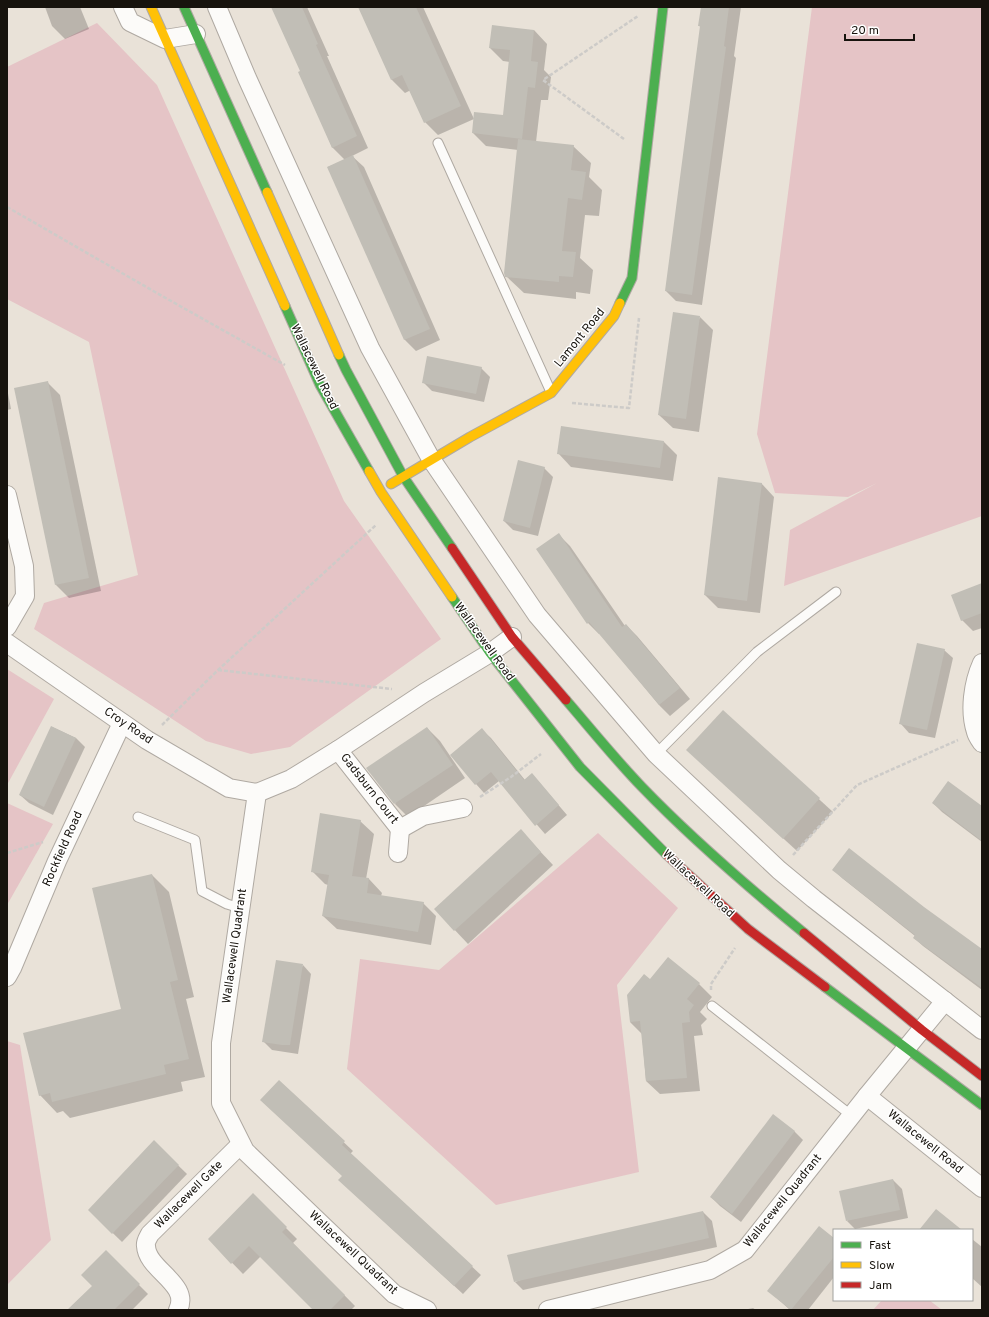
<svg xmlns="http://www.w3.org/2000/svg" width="989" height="1317" viewBox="0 0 989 1317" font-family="Overpass,sans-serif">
	<rect width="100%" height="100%" fill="#e9e2d8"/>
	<!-- green -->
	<g fill="#e5c4c6">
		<path d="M812,7H982V516L784,586L790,530L877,483L848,497L775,493L757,434Z"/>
		<path d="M97,23L157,85L344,501L441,639L290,747L251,754L206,741L34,629L44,603L138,575L89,342L7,299V67Z"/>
		<path d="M7,669L54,699L7,785Z"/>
		<path d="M7,803L53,824L7,905Z"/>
		<path d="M598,833L678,908L617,985L639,1172L496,1205L347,1069L360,959L439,970Z"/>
		<path d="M7,1041L20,1045L51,1240L7,1285Z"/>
		<path d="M882,1300H929L942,1310H873Z"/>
	</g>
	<!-- shadow -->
	<g fill="#0003">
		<path d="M45,7H80L89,29L65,39L52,26Z"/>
		<path d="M272,7H307L329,56H327L368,148L352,156L364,167L440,340L416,351L405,340L328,167L345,160L332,147L301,71Z"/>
		<path d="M359,7H423L474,119L438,135L425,122L411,90L405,93L392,80Z"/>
		<path d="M702,7H741L734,56L736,58L702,305L676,301L666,291L701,27L699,26Z"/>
		<path d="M534,30L547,44L544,70L551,77L548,100H541L536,142L573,146L591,163L589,177L602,190L599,216L585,215L580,258L593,270L590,294L576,292V299L524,293L506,276L518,150L486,146L473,133L504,117L510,62L503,61L490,48Z"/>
		<path d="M700,317L713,330L699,432L673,428L659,415Z"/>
		<path d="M481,368L490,377L484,402L432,391L423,382Z"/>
		<path d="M47,382L60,395L101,591L69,598L56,585Z"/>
		<path d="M7,388L11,409L7,410Z"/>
		<path d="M664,442L677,455L673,481L571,467L558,453Z"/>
		<path d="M544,468L553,477L538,536L513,530L504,521Z"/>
		<path d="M761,483L774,497L760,613L718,608L705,595Z"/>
		<path d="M559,535L570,546L625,626L626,625L637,636L690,699L670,716L659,705L600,633L599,634L588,623Z"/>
		<path d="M982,584V628L973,631L962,620Z"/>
		<path d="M944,650L953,658L935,738L909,733L901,724Z"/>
		<path d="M723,711L833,812L797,851L701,763Z"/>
		<path d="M52,727L76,738L85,747L53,815L29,803L20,795Z"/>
		<path d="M427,728L440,741L465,778L408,817L395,804Z"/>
		<path d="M482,730L491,738L525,780L532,774L567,815L545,834L499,781L484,793L476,784Z"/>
		<path d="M933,803L982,807V842L942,812Z"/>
		<path d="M360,821L374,834L366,879H369L382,893L381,896L423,903L436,916L431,945L337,929L323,916L328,885L325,884L312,871Z"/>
		<path d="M521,831L553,865L468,944L435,909Z"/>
		<path d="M834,870L923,908L982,951V990L923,946L914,938L915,936L842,878Z"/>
		<path d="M152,875L169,892L194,997L186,999L205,1077L181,1082L183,1091L70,1118L63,1111L57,1113L40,1095L123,1010Z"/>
		<path d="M303,965L311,974L298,1054L272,1050L264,1042Z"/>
		<path d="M699,984L712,997L700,1012L707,1019L701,1025L703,1035L694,1036L700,1091L660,1094L646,1081L642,1034L630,1022Z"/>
		<path d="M279,1081L353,1151L350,1154L481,1275L463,1294L348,1188L343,1176Z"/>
		<path d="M794,1131L803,1140L741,1222L720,1206L711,1197Z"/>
		<path d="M154,1142L187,1174L122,1242L89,1210Z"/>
		<path d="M893,1180L902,1189L908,1218L855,1229L847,1221Z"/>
		<path d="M253,1195L297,1239L293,1243L355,1306L351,1310H314L261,1256L243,1274L209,1239Z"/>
		<path d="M703,1212L712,1221L717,1247L523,1290L515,1282Z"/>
		<path d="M834,1239V1277L808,1310H790L769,1291Z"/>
		<path d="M972,1239L982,1247V1287L972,1278Z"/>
		<path d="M106,1252L148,1294L132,1310H75L94,1286Z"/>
		<path d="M753,1308L756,1310H743Z"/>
	</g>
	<!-- building -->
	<g fill="#c1beb6">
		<path d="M271,7H302L318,44L316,45L357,136L332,148L298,72L300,71Z"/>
		<path d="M358,7H416L461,106L424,123L402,75L391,80Z"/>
		<path d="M701,7H729L724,46L726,47L692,295L665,291L700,26H698Z"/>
		<path d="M492,25L534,30L531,61L538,62L535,88L528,87L522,139L472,133L474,112L503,115L510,50L489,48Z"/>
		<path d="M518,139L574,145L571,170L586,172L582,200L568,198L562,251L576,252L573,277L559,276V282L505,277L504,273Z"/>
		<path d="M353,155L430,329L404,340L327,167Z"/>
		<path d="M673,312L700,316L686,419L658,415Z"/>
		<path d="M427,356L482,367L476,394L422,383Z"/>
		<path d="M48,381L89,578L55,585L14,388Z"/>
		<path d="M561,426L664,441L660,468L557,454Z"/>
		<path d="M518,460L545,467L530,528L503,521Z"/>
		<path d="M718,477L762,483L747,601L704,595Z"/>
		<path d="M559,533L622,627L626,624L680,688L659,705L589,622L587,624L536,549Z"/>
		<path d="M982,583V613L961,621L951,595Z"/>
		<path d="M917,643L945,649L927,730L899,724Z"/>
		<path d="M723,710L820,798L783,839L686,750Z"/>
		<path d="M51,726L76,738L44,807L19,795Z"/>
		<path d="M427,727L453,765L394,804L366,768Z"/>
		<path d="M482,728L524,780L532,773L559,805L535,826L491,772L475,785L450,755Z"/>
		<path d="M948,781L982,806V841L932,803Z"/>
		<path d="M320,813L361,820L352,876L369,878L367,893L424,902L418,932L322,916L329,875L311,872Z"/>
		<path d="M521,829L541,852L454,931L434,909Z"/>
		<path d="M849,848L924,907L982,949V988L913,938L915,935L832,870Z"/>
		<path d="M152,874L178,980L170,982L189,1059L164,1065L166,1074L52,1102L50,1093L39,1096L23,1033L121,1009L92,888Z"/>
		<path d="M668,957L700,983L687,999L694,1005L689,1012L690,1022L682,1023L687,1078L646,1081L640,1021L630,1022L627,995L644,974L650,979Z"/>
		<path d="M276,960L303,964L290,1045H282L262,1042Z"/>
		<path d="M279,1080L345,1141L342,1145L473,1266L454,1286L338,1180L342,1176L260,1100Z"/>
		<path d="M773,1114L795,1131L732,1214L710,1197Z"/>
		<path d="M154,1140L179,1165L112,1234L88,1210Z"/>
		<path d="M893,1179L900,1210L846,1221L839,1191Z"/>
		<path d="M253,1193L287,1227L282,1232L345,1295L330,1310H313L249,1246L231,1264L208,1239Z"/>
		<path d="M936,1209L962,1230H919Z"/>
		<path d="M703,1211L709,1238L514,1282L507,1255Z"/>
		<path d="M819,1226L834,1238V1257L791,1310L767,1291Z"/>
		<path d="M106,1250L140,1284L114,1310H67L92,1286L81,1275Z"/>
	</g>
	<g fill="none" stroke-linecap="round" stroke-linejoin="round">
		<defs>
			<g id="lane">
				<path d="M438,143L551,392"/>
				<path d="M656,754L757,652L836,592"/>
				<path d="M138,817L195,840L202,891L227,904L240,908"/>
				<path d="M712,1006L852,1116"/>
			</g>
			<g id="street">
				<path d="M123,7L130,22L165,39L196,34"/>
				<path d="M217,7L247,78L370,348L431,459L537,615L656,754L779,870L814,899L982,1030"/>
				<path d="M7,495L24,566L25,596L7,627"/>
				<path d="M7,643L147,740L229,788L257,793"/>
				<path d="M982,663C973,683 969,711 976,732C977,736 980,740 982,743"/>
				<path d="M338,750L400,829L423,816L463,808"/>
				<path d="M257,793L221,1043V1103L245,1151L394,1294L427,1310"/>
				<path d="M257,793L291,779L338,750L424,693L490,653L512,637"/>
				<path d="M398,853L400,829"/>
				<path d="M7,977L12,968L57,861L122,723"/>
				<path d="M867,1096L982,1188"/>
				<path d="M178,1310C191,1284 147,1270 146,1246C145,1242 148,1238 150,1234L241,1144"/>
				<path d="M548,1310L710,1270L745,1250L867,1096L945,1001"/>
			</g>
			<g id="fast">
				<path d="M184,7L267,192"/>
				<path d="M620,303L632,278L663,7"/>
				<path d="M285,306L320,385L369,471"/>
				<path d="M339,355L346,370L403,476L452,548"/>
				<path d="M452,597L490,653L580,767L667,855"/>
				<path d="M566,700C591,729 615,759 642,787C692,839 748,887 804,933"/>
				<path d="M825,987L982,1105"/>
			</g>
			<g id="slow">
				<path d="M151,7L285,306"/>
				<path d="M267,192L339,355"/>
				<path d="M369,471L381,492L452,597"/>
				<path d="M391,484L470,437L551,393L614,316L620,303"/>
			</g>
			<g id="jam">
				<path d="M452,548L512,637L566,700"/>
				<path d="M667,855L748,929L825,987"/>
				<path d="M804,933L922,1030L982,1076"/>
			</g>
		</defs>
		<!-- lane casing -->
		<use href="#lane" stroke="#afa9a2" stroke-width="11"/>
		<!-- street casing -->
		<use href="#street" stroke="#afa9a2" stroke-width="20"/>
		<!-- fast casing -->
		<use href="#fast" stroke="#afa9a2" stroke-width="11"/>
		<!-- slow casing -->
		<use href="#slow" stroke="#afa9a2" stroke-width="11"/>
		<!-- jam casing -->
		<use href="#jam" stroke="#afa9a2" stroke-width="11"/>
		<!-- path -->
		<g stroke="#cdcbc8" stroke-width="2.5" stroke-dasharray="4 2" stroke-linecap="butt">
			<path d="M624,139L543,80L638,16"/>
			<path d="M7,207L155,292L285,365"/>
			<path d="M572,403L629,408L639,318"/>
			<path d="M218,670L392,689"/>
			<path d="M162,725L218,670L376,525"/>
			<path d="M480,797L511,777L541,754"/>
			<path d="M7,853L43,842"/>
			<path d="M793,855L857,785L958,740"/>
			<path d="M711,990V984L735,948"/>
		</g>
		<!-- lane -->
		<use href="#lane" stroke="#fcfbf9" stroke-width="9"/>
		<!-- street -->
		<use href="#street" stroke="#fcfbf9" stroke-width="18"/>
		<!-- fast -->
		<use href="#fast" stroke="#4caf50" stroke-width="9"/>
		<!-- slow -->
		<use href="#slow" stroke="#ffc107" stroke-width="9"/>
		<!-- jam -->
		<use href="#jam" stroke="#c62828" stroke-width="9"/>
	</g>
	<g text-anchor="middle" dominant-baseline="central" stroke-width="3" stroke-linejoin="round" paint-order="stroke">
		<!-- street labels -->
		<g font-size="12" fill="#17130d" stroke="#fff">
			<text transform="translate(580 338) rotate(-51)">Lamont Road</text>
			<text transform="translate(314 367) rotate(64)">Wallacewell Road</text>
			<text transform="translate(484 642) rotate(54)">Wallacewell Road</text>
			<text transform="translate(128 726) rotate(34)">Croy Road</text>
			<text transform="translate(369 789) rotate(52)">Gadsburn Court</text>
			<text transform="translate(63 849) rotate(-66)">Rockfield Road</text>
			<text transform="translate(698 884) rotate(43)">Wallacewell Road</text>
			<text transform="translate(235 946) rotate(-82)">Wallacewell Quadrant</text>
			<text transform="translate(925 1142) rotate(39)">Wallacewell Road</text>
			<text transform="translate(189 1195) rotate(-45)">Wallacewell Gate</text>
			<text transform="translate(783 1201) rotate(-51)">Wallacewell Quadrant</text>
			<text transform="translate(353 1253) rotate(43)">Wallacewell Quadrant</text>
		</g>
	</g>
	<!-- border -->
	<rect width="989" height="1317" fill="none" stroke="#17130d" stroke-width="16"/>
	<!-- legend -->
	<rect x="833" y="1229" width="140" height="72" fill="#ffffff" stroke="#a2a19e"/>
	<rect x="841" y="1242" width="20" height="6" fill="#4caf50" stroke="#a2a19e"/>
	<text x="869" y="1249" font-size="12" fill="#17130d">Fast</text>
	<rect x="841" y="1262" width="20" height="6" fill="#ffc107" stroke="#a2a19e"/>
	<text x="869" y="1269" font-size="12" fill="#17130d">Slow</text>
	<rect x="841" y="1282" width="20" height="6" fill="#c62828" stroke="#a2a19e"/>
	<text x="869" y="1289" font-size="12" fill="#17130d">Jam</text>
	<!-- scale -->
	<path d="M845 34v6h69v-6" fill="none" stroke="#17130d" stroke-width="2"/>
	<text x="851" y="34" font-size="12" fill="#17130d" stroke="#ffffff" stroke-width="3" paint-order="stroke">20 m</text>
</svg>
